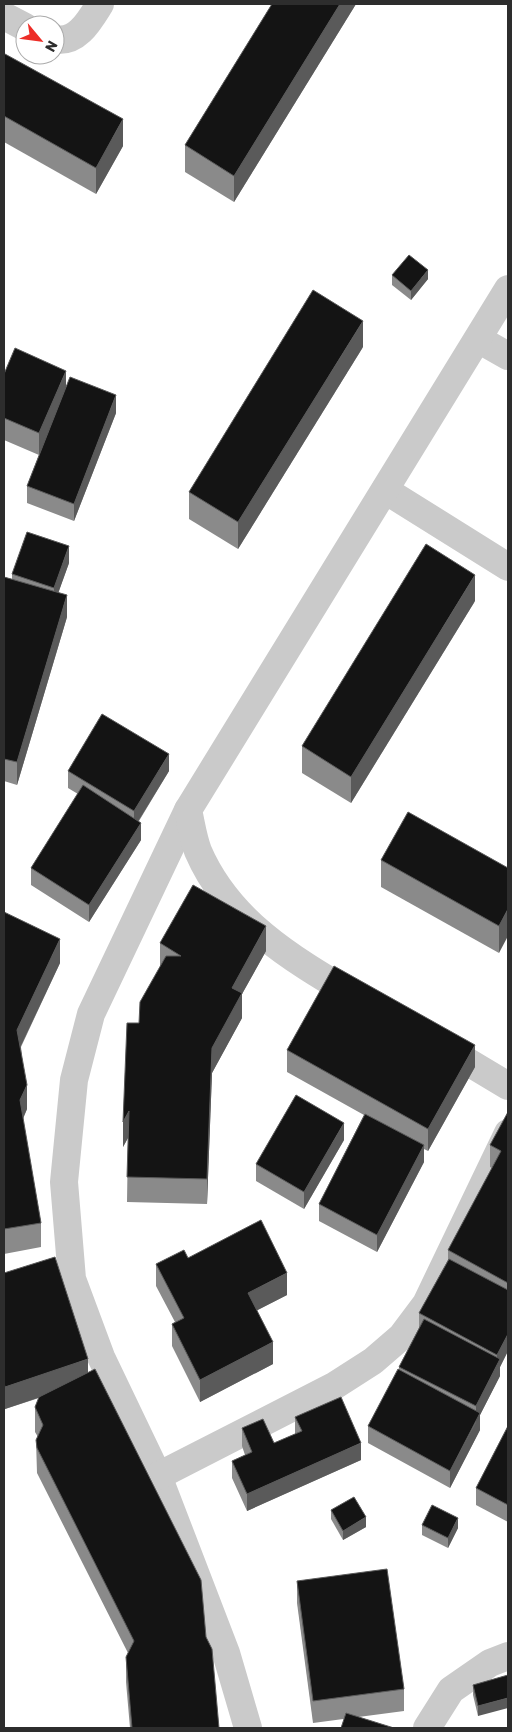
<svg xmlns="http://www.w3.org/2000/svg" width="512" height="1732" viewBox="0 0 512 1732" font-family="Rubik,sans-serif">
	<rect width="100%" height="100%" fill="#fff"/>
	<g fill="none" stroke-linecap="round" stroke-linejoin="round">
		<!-- minor -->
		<g stroke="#cacaca" stroke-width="28">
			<path d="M4,16L25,27"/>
			<path d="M55,39C77,44 90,20 100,4"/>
			<path d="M478,339L508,356"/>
			<path d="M385,490L508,567"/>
			<path d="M188,810L91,1014L74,1080L64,1182L72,1279L101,1357L158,1476L226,1653L248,1728"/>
			<path d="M358,998C294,960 229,923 198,851C193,838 191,823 188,810L508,289"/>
			<path d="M443,1047L508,1086"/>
			<path d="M158,1476L334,1386L373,1361L402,1336L426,1304L508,1133"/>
			<path d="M427,1728L451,1690L490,1663L508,1656"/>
		</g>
	</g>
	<!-- wall -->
	<g fill="#8a8a8a">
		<path d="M272,4H356L234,202L185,172V145Z"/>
		<path d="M4,57L123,146L96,194L4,142Z"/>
		<path d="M392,275L428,279L411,300L392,285Z"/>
		<path d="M363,347L238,549L189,519V492Z"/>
		<path d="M4,374L66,388L116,413L74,521L27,503V486L39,455L4,440Z"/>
		<path d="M69,563L58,593L67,617L17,785L4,781V577L12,579V574Z"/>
		<path d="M475,601L351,803L302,773V746Z"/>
		<path d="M68,771H169L139,821L141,840L89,922L31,885V868L78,794L68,788Z"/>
		<path d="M381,860L508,868L499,953L381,887Z"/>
		<path d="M4,912L60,963L21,1047L27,1109L23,1119L41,1223V1247L4,1254Z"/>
		<path d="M160,943L266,951L242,994V1018L212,1073L207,1204L127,1202L128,1138L123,1147L139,1023L160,967Z"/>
		<path d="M287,1050L475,1067L428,1151L424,1149V1162L377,1252L319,1221V1204L364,1115L287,1072Z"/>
		<path d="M508,1112V1351L500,1367V1376L480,1415V1430L450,1488L368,1443V1426L399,1370V1367L419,1328V1313L448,1260V1250L492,1168L490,1167V1145Z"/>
		<path d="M344,1140L304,1209L256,1181V1164Z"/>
		<path d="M188,1258L287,1295L257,1310L273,1364L200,1402L172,1346V1324L175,1322L156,1286V1264Z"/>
		<path d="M4,1273L88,1372L206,1637L219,1728H130L126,1682V1657L128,1653L37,1473L36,1440L38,1437L35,1432V1407L39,1398L5,1409L4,1405Z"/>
		<path d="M295,1417L361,1460L247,1511L232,1478V1461L245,1455L242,1446V1428L274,1443L295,1434Z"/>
		<path d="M508,1426V1522L476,1505V1488Z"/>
		<path d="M331,1510L366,1527L343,1540L331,1519Z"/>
		<path d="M422,1525L458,1528L448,1548L422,1535Z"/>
		<path d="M297,1581L404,1689V1711L313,1723L297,1603Z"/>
		<path d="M508,1675L478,1716L473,1695V1685Z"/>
	</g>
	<!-- shaded-wall -->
	<g fill="#5a5a5a">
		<path d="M340,4H356L234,202V176Z"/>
		<path d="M123,119V146L96,194V168Z"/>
		<path d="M428,270V279L411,300V291Z"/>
		<path d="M363,321V347L238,549V522Z"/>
		<path d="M66,371V393L39,455V433Z"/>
		<path d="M116,395V413L74,521V504Z"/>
		<path d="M69,546V563L54,605V588Z"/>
		<path d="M475,575V601L351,803V777Z"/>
		<path d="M67,595V617L17,785V762Z"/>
		<path d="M169,754V771L134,828V811Z"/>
		<path d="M141,823V840L89,922V905Z"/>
		<path d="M508,909V936L499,953V926Z"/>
		<path d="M266,926V951L242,994V1018L212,1073L207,1204V1179L212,1048L232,988Z"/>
		<path d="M60,939V963L17,1054V1030Z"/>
		<path d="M475,1045V1067L428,1151V1129Z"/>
		<path d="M27,1085V1109L20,1125V1100Z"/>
		<path d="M129,1111V1136L123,1147V1122Z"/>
		<path d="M344,1123V1140L304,1209V1192Z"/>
		<path d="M424,1145V1162L377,1252V1235Z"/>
		<path d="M287,1273V1295L248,1315V1293Z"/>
		<path d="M508,1334V1351L500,1367V1376L480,1415V1430L450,1488V1471L476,1422V1406L497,1365V1355Z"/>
		<path d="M273,1342V1364L200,1402V1380Z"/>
		<path d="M88,1359V1381L5,1409V1387Z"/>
		<path d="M361,1443V1460L247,1511V1494Z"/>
		<path d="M366,1517V1527L343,1540V1531Z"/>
		<path d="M458,1518V1528L448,1548V1538Z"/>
		<path d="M508,1698V1708L478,1716V1706Z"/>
	</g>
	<!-- building -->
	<g fill="#141414" stroke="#5a5a5a">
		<path d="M272,4H340L234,176L185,145Z"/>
		<path d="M5,54L123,119L96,168L4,116V57Z"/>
		<path d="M409,255L428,270L411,291L392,275Z"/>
		<path d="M313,290L363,321L238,522L189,492Z"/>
		<path d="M15,348L66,371L39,433L4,418V374Z"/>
		<path d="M70,377L116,395L74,504L27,486Z"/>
		<path d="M27,532L69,546L54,588L12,574Z"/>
		<path d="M426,544L475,575L351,777L302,746Z"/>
		<path d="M4,577L67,595L17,762L4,759Z"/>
		<path d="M102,714L169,754L134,811L68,771Z"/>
		<path d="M83,785L141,823L89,905L31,868Z"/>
		<path d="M408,812L508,868V909L499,926L381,860Z"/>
		<path d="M193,885L266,926L232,988L242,993L212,1048L207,1179L127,1177L129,1111L123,1122L127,1023H139L140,1002L166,956H181L160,943Z"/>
		<path d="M4,912L60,939L17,1030L27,1085L20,1100L41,1223L4,1229Z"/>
		<path d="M334,966L475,1045L428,1129L287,1050Z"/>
		<path d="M296,1095L344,1123L304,1192L256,1164Z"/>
		<path d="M508,1112V1283L448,1250L501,1151L490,1145Z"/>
		<path d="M365,1114L424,1145L377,1235L319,1204Z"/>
		<path d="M261,1220L287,1273L248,1293L273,1342L200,1380L172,1324L184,1318L156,1264L184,1250L188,1258Z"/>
		<path d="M55,1257L88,1359L5,1387L4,1383V1273Z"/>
		<path d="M449,1259L508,1290V1334L497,1355L419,1313Z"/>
		<path d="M424,1319L500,1359L476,1406L399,1367Z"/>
		<path d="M95,1369L201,1580L206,1637L212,1649L219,1728H132L126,1657L134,1641L37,1448L36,1440L43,1425L35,1407L39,1397Z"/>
		<path d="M398,1369L480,1413L450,1471L368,1426Z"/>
		<path d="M341,1397L361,1443L247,1494L232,1461L252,1452L242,1428L263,1419L274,1443L302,1431L295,1417Z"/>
		<path d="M508,1426V1505L476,1488Z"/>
		<path d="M354,1497L366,1517L343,1531L331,1510Z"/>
		<path d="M432,1505L458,1518L448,1538L422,1525Z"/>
		<path d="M387,1569L404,1689L313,1701L297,1581Z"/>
		<path d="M508,1675V1698L478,1706L473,1685Z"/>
		<path d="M346,1713L394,1728H341Z"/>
	</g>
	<!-- border -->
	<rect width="512" height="1732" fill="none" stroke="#2d2d2d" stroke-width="10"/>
	<!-- north arrow -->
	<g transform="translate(40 40) rotate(119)"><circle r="24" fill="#ffffff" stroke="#ababab"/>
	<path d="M0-4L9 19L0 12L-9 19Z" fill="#ed2d27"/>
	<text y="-8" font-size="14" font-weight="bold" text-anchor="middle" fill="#2d2d2d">N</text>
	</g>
</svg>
